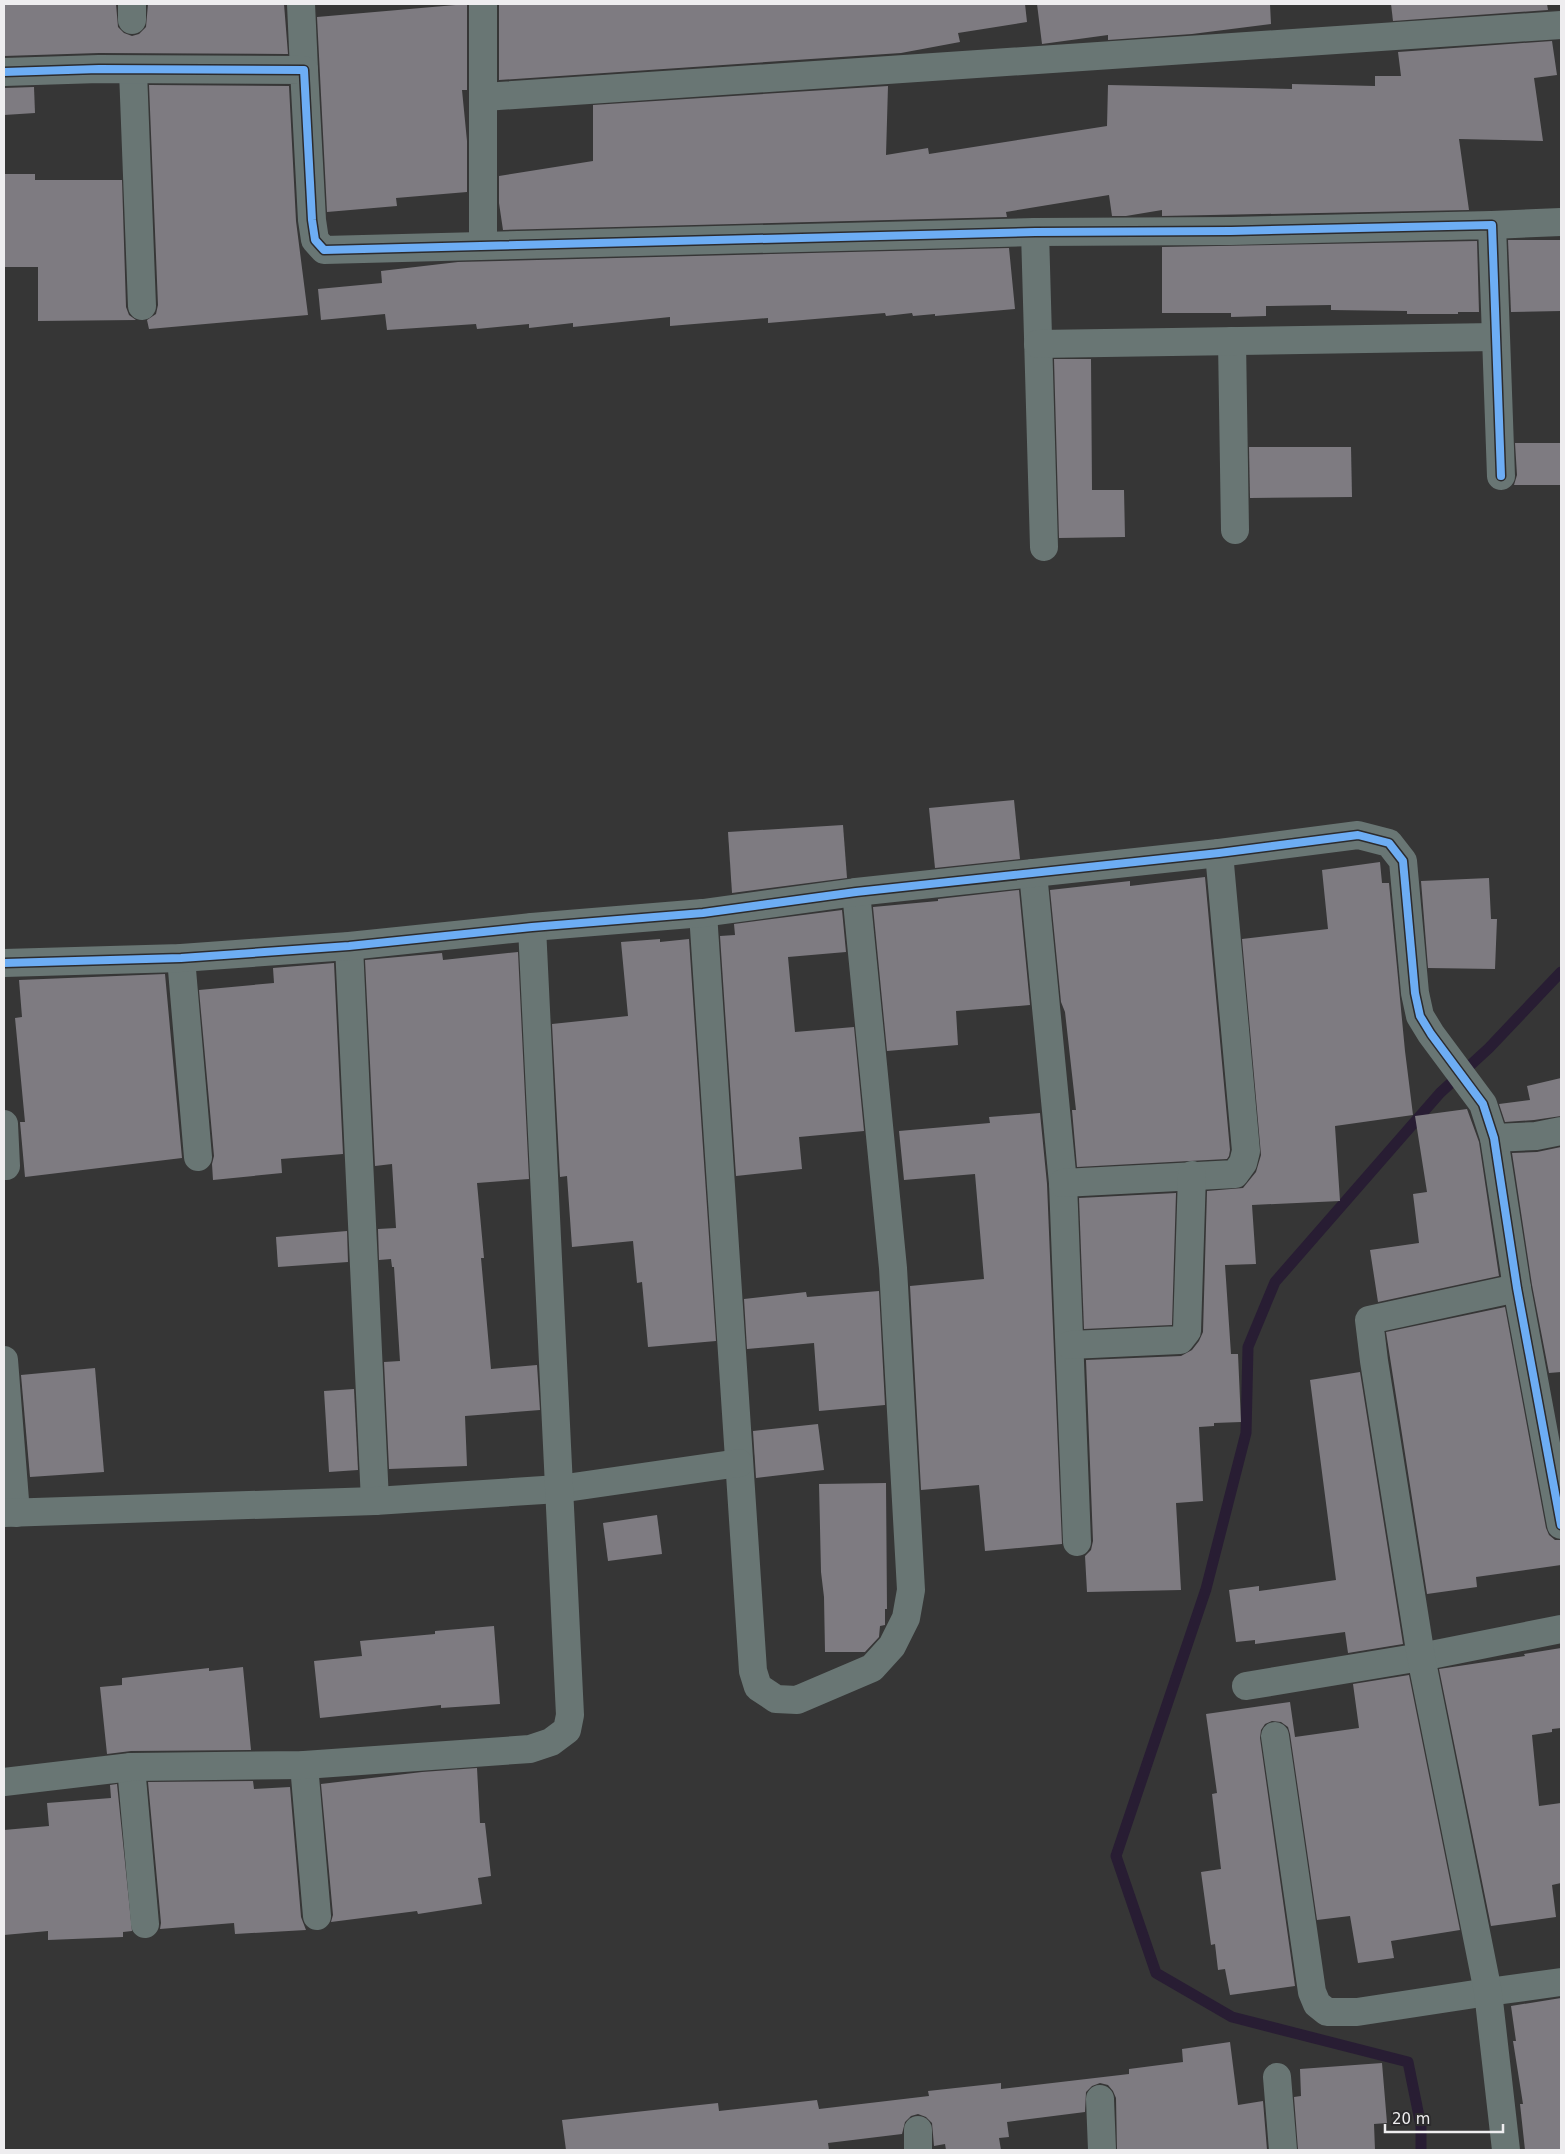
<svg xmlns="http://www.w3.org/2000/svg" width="1565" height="2154" viewBox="0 0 1565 2154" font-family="'DejaVu Sans',sans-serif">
	<rect width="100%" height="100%" fill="#363636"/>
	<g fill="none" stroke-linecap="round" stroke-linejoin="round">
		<!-- stream -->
		<path stroke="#281d33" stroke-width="11" d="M1421,2150V2126L1408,2062L1232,2017L1156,1973L1116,1856L1206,1589L1246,1433L1248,1347L1275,1282L1440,1093L1489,1048L1561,972"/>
	</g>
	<!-- building -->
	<g fill="#7e7b81">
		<path d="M4,4H116L118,27L124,33L132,36L139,34L146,27L148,4H284L288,54L99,53L4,56Z"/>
		<path d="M467,4V90H462L467,141V192L396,198L397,206L327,212L317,17Z"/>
		<path d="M499,4H1025L1027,22L958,33L960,42L901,53L499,80Z"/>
		<path d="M1037,4H1270L1271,24L1192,34L1108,40V35L1042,44Z"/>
		<path d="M1391,4H1547L1548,10L1393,21Z"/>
		<path d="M1552,41L1557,75L1534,78L1543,141L1459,139L1469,210L1162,216V210L1126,216H1112L1109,195L1006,212L1007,217L503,230L499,203V176L593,161V105L888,86L886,155L928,148L929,154L1107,126L1108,85L1292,89V84L1375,86V76H1401L1398,52Z"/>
		<path d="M149,85L289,86L296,221L308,315L149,329L147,320L156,314L158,305Z"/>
		<path d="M34,87L35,113L4,115V88Z"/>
		<path d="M4,174H35V180H122L126,307L129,315L136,320L38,321V267H4Z"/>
		<path d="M1508,240H1561V311L1511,312Z"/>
		<path d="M1477,241L1479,312H1458V314H1407V311L1331,310V305L1266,306V316L1231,317V313H1162V247Z"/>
		<path d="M1009,248L1015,309L935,316V314L913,316L912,313L886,316L885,313L768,323V318L670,326V317L573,327V323L529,328V324L477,329L476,324L387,330L385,314L321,320L318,289L382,283L381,271L458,262Z"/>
		<path d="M1054,359H1091L1092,490H1124L1125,537L1059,538Z"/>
		<path d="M1515,443H1561V485H1514L1517,475Z"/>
		<path d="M1249,447H1351L1352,497L1250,498Z"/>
		<path d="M1014,800L1020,859L935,868L929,808Z"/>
		<path d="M843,825L847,878L732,893L728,832Z"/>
		<path d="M1380,862L1382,883H1389L1405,1051L1413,1115L1335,1126L1340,1201L1252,1205L1256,1264L1225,1265L1231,1354H1238L1241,1422L1214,1423V1426L1199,1427L1203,1501L1176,1503L1181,1590L1087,1592L1085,1556L1091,1550L1093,1541L1086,1360L1181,1356L1192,1350L1199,1341L1203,1332L1207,1191L1243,1188L1256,1172L1261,1155L1242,939L1328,929L1322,870Z"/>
		<path d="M1205,877L1230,1150L1229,1156L1227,1159L1077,1167L1072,1110H1076L1065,1012L1061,1002L1050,890L1130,881V886Z"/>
		<path d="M1489,878L1491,919H1497L1495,969L1428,968L1421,881Z"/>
		<path d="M1019,890L1030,1005L956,1011L958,1045L887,1051L873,907L938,901V899Z"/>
		<path d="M842,910L846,952L788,957L795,1032L854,1027L864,1131L799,1137L802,1169L736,1176L720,936L735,935L734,924Z"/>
		<path d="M660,939V942L689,939L716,1341L648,1347L642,1282L637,1283L633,1241L572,1247L567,1176L560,1177L552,1024L628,1016L621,942Z"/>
		<path d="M518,952L529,1179L477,1183L484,1258H481L491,1369L537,1365L540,1410L465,1416L467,1466L389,1469L384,1362L400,1361L394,1267H392L391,1259L379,1260L378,1229L396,1228L392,1164L375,1166L365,960L442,953L443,960Z"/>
		<path d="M334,963L343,1154L281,1159L282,1173L213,1180L212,1164L214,1156L199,990L274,983L273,968Z"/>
		<path d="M165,974L182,1158L25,1177L20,1122H25L15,1018L22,1017L19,980Z"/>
		<path d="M1561,1078V1116L1534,1120L1505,1122L1499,1104L1530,1100L1527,1086Z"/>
		<path d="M1467,1109L1479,1142L1499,1276L1378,1302L1370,1250L1419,1243L1413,1194L1427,1192L1415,1116Z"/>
		<path d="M1040,1113L1047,1184L1062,1544L985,1551L979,1485L921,1490L910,1286L984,1279L975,1174L904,1180L899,1131L990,1123L989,1117Z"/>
		<path d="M1561,1147V1372L1549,1373L1532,1285L1512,1153L1537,1152Z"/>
		<path d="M1176,1193L1172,1325L1084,1329L1079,1198Z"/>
		<path d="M347,1231L348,1262L278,1267L276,1237Z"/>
		<path d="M879,1291L885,1405L819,1411L814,1343L747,1349L744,1299L806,1292L807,1297Z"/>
		<path d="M1505,1307L1546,1528L1549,1535L1555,1540H1561V1565L1476,1577L1477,1587L1427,1594L1386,1332Z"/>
		<path d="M95,1368L104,1472L30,1477L21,1375Z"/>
		<path d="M1360,1372L1403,1644L1348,1653L1345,1632L1255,1644V1640L1236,1642L1229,1590L1259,1586V1591L1336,1580L1310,1380Z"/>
		<path d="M354,1389L358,1470L329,1472L324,1391Z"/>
		<path d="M818,1424L824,1470L756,1478L753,1431Z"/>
		<path d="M886,1483L887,1609H885V1625L880,1626L879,1637L865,1652H825L824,1597L821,1572L819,1484Z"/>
		<path d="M657,1515L662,1554L608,1561L603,1523Z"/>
		<path d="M494,1626L500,1704L441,1708V1705L320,1718L314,1661L362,1656L360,1641L435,1634V1631Z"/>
		<path d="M1561,1648V1728L1552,1729V1732L1532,1735L1539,1806L1561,1803V1883L1552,1885L1556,1917L1491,1926L1439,1669L1525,1656L1524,1654Z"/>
		<path d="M243,1667L251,1750L131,1751L107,1754L100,1687L122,1685V1678L209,1668V1671Z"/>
		<path d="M1409,1675L1460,1930L1391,1941L1394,1958L1358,1963L1350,1916L1317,1920L1290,1734L1288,1727L1281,1722L1272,1721L1265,1724L1261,1730L1260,1738L1295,1986L1230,1995L1225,1969L1218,1970L1215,1944L1211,1945L1201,1872L1221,1869L1212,1794L1217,1793L1206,1714L1290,1702L1295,1737L1359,1728L1353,1684Z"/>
		<path d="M477,1768L480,1823H485L491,1876L478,1878L482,1904L418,1914L417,1911L331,1922L333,1915L321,1784L422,1772Z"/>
		<path d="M253,1781L254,1789L290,1787L301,1917L306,1930L235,1934L234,1923L160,1929L161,1923L148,1782Z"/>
		<path d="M117,1784L132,1931L123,1932V1937L48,1940V1931L4,1935V1830L49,1826L47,1803L111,1798L110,1785Z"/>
		<path d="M1561,1998V2150H1525L1520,2104H1523L1513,2041H1516L1511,2006Z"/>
		<path d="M1230,2042L1238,2105L1263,2101L1267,2150H1117L1116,2098L1113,2091L1108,2085L1100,2083L1092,2086L1086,2092L1085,2112L1007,2122L1009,2137L999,2138L1001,2150H946L945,2144L934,2146L932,2123L926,2117L918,2114L911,2116L905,2122L902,2134L828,2143L829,2150H566L562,2120L718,2103L719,2111L817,2100L819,2109L929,2096L928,2091L1001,2083V2089L1129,2074V2069L1183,2062L1182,2049Z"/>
		<path d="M1382,2063L1387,2123L1374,2124L1375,2150H1298L1294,2097L1301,2096L1300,2069Z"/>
	</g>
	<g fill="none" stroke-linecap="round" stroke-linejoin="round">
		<!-- street -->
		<g stroke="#697674" stroke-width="28">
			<path d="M301,4L304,70"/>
			<path d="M132,20V4"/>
			<path d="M133,71L142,306"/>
			<path d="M4,72L99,69L304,70L312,220L315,240L324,250L1035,232L1231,231L1492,225L1501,476"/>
			<path d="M484,97L1561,25"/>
			<path d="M1492,225L1561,222"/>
			<path d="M1035,232L1044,547"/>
			<path d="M483,245V4"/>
			<path d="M1232,341L1235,530"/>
			<path d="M1038,344L1495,337"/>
			<path d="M1033,873L1063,1183L1077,1542"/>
			<path d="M703,913L753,1671L758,1687L776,1699L797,1700L872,1668L892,1646L906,1618L911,1590L893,1268L856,892"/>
			<path d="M349,946L375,1501"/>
			<path d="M181,958L198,1157"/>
			<path d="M4,963L181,958L349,946L532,927L703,913L856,892L1219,853L1358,835L1389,843L1403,861L1415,993L1420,1016L1431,1034L1483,1104L1494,1138L1517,1288L1561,1525"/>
			<path d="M4,1124L6,1166"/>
			<path d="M1494,1138L1536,1136L1561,1131"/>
			<path d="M1063,1183L1235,1174L1243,1163L1246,1151L1219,853"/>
			<path d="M1070,1345L1180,1340L1187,1331L1192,1175"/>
			<path d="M4,1360L16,1513"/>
			<path d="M4,1513L375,1501L559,1489L739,1463"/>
			<path d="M1246,1686L1421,1657L1561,1629"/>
			<path d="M1275,1736L1312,1992L1317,2004L1327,2012H1357L1488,1992L1561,1982"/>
			<path d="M304,1765L317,1916"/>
			<path d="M131,1767L145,1924"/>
			<path d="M4,1782L131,1767L304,1765L530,1749L551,1742L567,1730L570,1715L532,927"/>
			<path d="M1277,2077L1283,2150"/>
			<path d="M1100,2099L1102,2150"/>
			<path d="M918,2150V2130"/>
			<path d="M1506,2150L1488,1992L1421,1657L1374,1361L1369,1320L1517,1288"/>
		</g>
		<defs>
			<g id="cycleway">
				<path d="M4,72L99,69L304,70L312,220L315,240L324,250L1035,232L1231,231L1492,225L1501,476"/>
				<path d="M4,963L181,958L349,946L532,927L703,913L856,892L1219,853L1358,835L1389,843L1403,861L1415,993L1420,1016L1431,1034L1483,1104L1494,1138L1517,1288L1561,1525"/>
			</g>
		</defs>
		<!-- cycleway casing -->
		<use href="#cycleway" stroke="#2c2b2d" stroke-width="11"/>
		<!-- cycleway -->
		<use href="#cycleway" stroke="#6dadf4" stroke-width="8"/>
	</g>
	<!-- border -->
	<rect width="1565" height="2154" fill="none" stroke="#eeedef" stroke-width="10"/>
	<!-- scale -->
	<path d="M1385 2124v8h118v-8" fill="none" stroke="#eeedef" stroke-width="2.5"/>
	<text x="1392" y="2124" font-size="15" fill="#eeedef" stroke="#2c2b2d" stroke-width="4" paint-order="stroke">20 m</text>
</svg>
